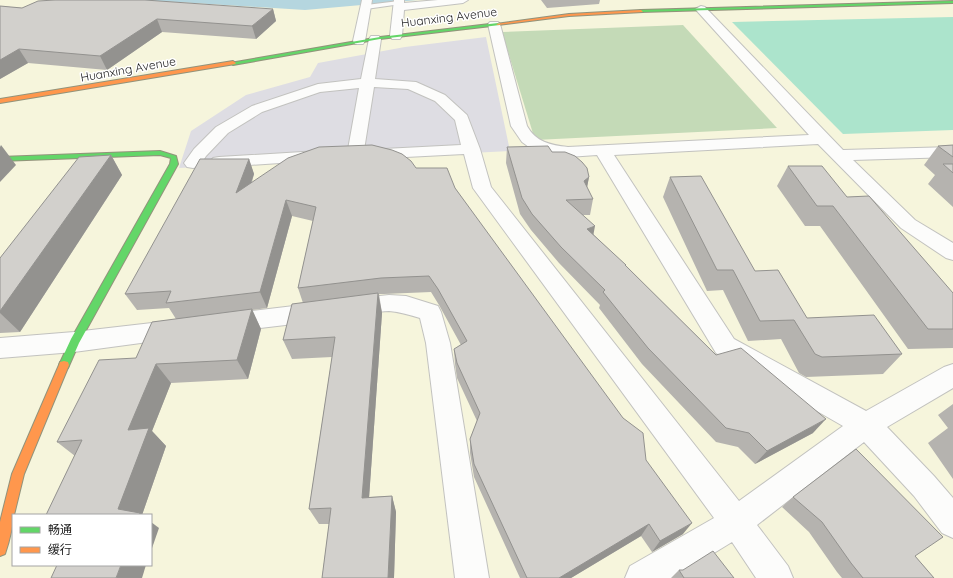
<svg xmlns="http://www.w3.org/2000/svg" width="953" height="578" viewBox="0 0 953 578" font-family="Quicksand,'Noto Sans SC',sans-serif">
	<rect width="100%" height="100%" fill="#eae8e3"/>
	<!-- education -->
	<path fill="#f6f5dc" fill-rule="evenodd" d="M0,0H953V578H0ZM13,515H151V565H13Z"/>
	<!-- forest -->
	<path fill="#c4dab7" d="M683,25L777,128L535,140L502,32Z"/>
	<!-- pitch -->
	<path fill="#ace4cc" d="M953,17V130L843,134L732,22Z"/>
	<!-- plaza -->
	<path fill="#dedde3" d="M486,37L510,151L179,168L191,131L246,95L310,77L318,63L405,47Z"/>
	<!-- water -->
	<path fill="#b5d6df" d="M114,0H418L305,10L177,2Z"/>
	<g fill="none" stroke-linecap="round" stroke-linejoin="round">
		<defs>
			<path id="lane" d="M399,1L401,2V4L366,9L363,7L366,5Z"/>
			<g id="street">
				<path d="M362,0H372L365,41L363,44H355L353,41Z"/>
				<path d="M394,0H404V3L438,0H468L463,3L404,10L402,36L400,39H392L390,36Z"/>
				<path d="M701,6L705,7L843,150L953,147V157L853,160L915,220L953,243V260L946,258L901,228L818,144L614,155L734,339L866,411L944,367L953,364V388L887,427L934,476L953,498V538L942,533L914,496L864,442L757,525L788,566L793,578H756L732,542L673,578H625L630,566L714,518L473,188L464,154L367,159C360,157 356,160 349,159L347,155L359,88L320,92L262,112L228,133L206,156L199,167L193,168L187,167L184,163L194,149L216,127L252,106L318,84L361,79L369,39L371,36H379L381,39L375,79L416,82L445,95L467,115L480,149L491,187L739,501L843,426L716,353L597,155L568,157L552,155L533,150L522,142L511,126L488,24L490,22H498L500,24L527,126C536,142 550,145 568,147L809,135L697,11L695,9ZM374,87L408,89L435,101L455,120L461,145L364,150Z"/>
				<path d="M319,151L325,152L327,156L325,160L219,167L213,166L210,162L213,158L219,157Z"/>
				<path d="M389,295L406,296L438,306L441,312L450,343L489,578H455L426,343L420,318C410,315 400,312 389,311C373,311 358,319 343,314L340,308L343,302L351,299Z"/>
				<path d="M319,303L327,306L330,312L327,318L319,321L228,332L220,329L216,323L220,317L228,314Z"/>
				<path d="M178,320L186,322L190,329L186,336L178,338L74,352L0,358V338L74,332Z"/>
			</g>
			<g id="fast">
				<path d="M953,1V3L641,12L639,11L641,10Z"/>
				<path d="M498,23L500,24V25L380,39L233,65L230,63L380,37Z"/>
				<path d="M160,151L176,156L178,164L79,343L68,368L64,369L60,368L59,365L71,339L170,164L171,158L160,155L0,161V157Z"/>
			</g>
			<g id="slow">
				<path d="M641,10L643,12L569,16L498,25L496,24L569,14Z"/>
				<path d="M233,61L236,63L235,64L0,103V99Z"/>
				<path d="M64,361L68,362L69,365L24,474L14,515H13C13,527 9,542 5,554L0,556V522L12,474L59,365L60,362Z"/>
			</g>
		</defs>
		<!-- lane casing -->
		<use href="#lane" stroke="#c2c2bf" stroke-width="2"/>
		<!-- street casing -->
		<use href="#street" stroke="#c2c2bf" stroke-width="2"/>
		<!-- fast casing -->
		<use href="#fast" stroke="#92937b" stroke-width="2"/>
		<!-- slow casing -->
		<use href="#slow" stroke="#92937b" stroke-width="2"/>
		<!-- lane -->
		<use href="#lane" fill="#fcfcfb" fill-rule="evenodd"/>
		<!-- street -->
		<use href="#street" fill="#fcfcfb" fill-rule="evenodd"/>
		<!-- fast -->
		<use href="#fast" fill="#63d668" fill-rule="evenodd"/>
		<!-- slow -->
		<use href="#slow" fill="#ff974d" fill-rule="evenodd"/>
	</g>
	<!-- wall -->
	<g fill="#b5b3af">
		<path d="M541,0H600L599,4L547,8Z"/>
		<path d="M0,6L22,8L273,9L276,21L256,39L162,32L107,70L28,63L0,79Z"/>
		<path d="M953,145V207L928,184L935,175L924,165L938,146Z"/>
		<path d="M507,147L552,152L589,177L587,188L593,199L590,215H583L594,235L626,266L716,355L813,433L755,464L738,447L716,442L642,364L599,308L600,305L559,263L531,230L520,214L506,163Z"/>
		<path d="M111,155L122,175L20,332L0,333V258Z"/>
		<path d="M249,159L254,174L252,182L416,168L455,188L646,460L683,534L652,552L641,536L571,578H520L474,477L470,453V439L477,421L457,378L455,364L454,349L461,345L439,305L431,292L384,294H379L382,313L369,497L392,496L396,512L394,578H322L329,524H319L309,509L332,357L292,359L283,340L303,303L298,288L313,221L292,216L267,308L252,310L261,329L248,379L171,383L152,431L166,446L142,515H46L75,456L57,442L136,358L176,319L169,308L137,310L125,294Z"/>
		<path d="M788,166L847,197L953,293V348L908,349L820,226H805L777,186Z"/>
		<path d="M670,177L755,271L807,318L902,354L883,374L806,377L799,373L781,339L748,341L723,290L707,291L663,197Z"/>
		<path d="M953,404V479L928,443L948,428L938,415Z"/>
		<path d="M793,497L915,556L934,578H842L837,572L809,532L782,507Z"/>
		<path d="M679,570L734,578H671Z"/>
	</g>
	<!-- shaded-wall -->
	<g fill="#93928f">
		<path d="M273,9L276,21L256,39L252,26Z"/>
		<path d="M157,19L162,32L107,70L100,56Z"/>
		<path d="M19,49L28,63L0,79V60Z"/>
		<path d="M1,145L16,165L0,182V147Z"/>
		<path d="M111,155L122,175L20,332L0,313V311Z"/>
		<path d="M249,159L254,174L242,209L236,193Z"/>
		<path d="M589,177L586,192L584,181Z"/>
		<path d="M286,200L292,216L267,308L260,292Z"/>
		<path d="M595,226L592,242L587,229Z"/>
		<path d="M378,293L382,313L368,513L362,498Z"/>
		<path d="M252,309L261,329L248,379L237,360Z"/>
		<path d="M156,364L171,383L152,431L166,446L142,515H126L118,509L128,430Z"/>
		<path d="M826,419L813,433L755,464L767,451Z"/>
		<path d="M392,496L396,512L394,578H388Z"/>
		<path d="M151,522L159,528L151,551Z"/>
		<path d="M692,523L683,534L652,552L660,541Z"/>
		<path d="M649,524L641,536L571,578H559Z"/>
		<path d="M121,565H146L142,578H116Z"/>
	</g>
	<!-- building -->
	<g fill="#d2d0cc" stroke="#93928f">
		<path d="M55,0H145L273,9L252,26L157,19L100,56L19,49L0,60V6L22,8L38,1Z"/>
		<path d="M372,145L392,150L402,154L411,161L416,168H447L455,188L623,418L643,433L646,460L692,523L660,541L649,524L559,578H527L474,464L470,439L480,413L457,363L454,349L467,341L438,289L429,276L381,278L298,288L316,207L286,200L260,292L166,303L171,291L125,294L200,159H249L236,193L288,158L319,147Z"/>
		<path d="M953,145V157L938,146Z"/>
		<path d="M548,146L552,152H565L575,156L582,162L587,168L589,177L584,181L593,199L566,200L595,226L587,229L626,265H625L716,355L741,348L826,419L767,451L749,433L726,428L648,348L603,292L605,290L561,247L532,214L522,198L507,147Z"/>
		<path d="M111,155L0,311V258L79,157Z"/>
		<path d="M943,164H953V173Z"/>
		<path d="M788,166H822L847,197L869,196L953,293V329H928L833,206H817Z"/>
		<path d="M701,176L755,271L778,270L807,318L874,315L902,354L822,357L815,354L794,320L760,321L733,270H717L670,177Z"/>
		<path d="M378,293L362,498L392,496L388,578H322L331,508L309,509L335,337L283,340L292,304Z"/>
		<path d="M252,309L237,360L156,364L128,430L149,428L118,509L140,513L139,515H46L82,440L57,442L99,360L136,358L152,322Z"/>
		<path d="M856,449L943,537L915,556L934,578H863L851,563L822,522L793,497Z"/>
		<path d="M713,551L734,578H684L679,570H683Z"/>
		<path d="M57,565H121L116,578H51Z"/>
	</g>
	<g text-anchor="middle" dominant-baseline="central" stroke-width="3" stroke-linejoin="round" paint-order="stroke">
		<!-- far-street labels -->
		<g font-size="12" fill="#1b1b1b" stroke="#fff">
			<text transform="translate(449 17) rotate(-7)">Huanxing Avenue</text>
			<text transform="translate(128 69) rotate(-10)">Huanxing Avenue</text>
		</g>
	</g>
	<!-- legend -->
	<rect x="12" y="514" width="140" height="52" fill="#ffffff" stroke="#a4a4a4"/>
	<rect x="20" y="527" width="20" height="6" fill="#63d668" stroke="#a4a4a4"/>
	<text x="48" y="534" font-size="12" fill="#1b1b1b">畅通</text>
	<rect x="20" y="547" width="20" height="6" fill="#ff974d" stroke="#a4a4a4"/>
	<text x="48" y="554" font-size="12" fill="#1b1b1b">缓行</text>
</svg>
